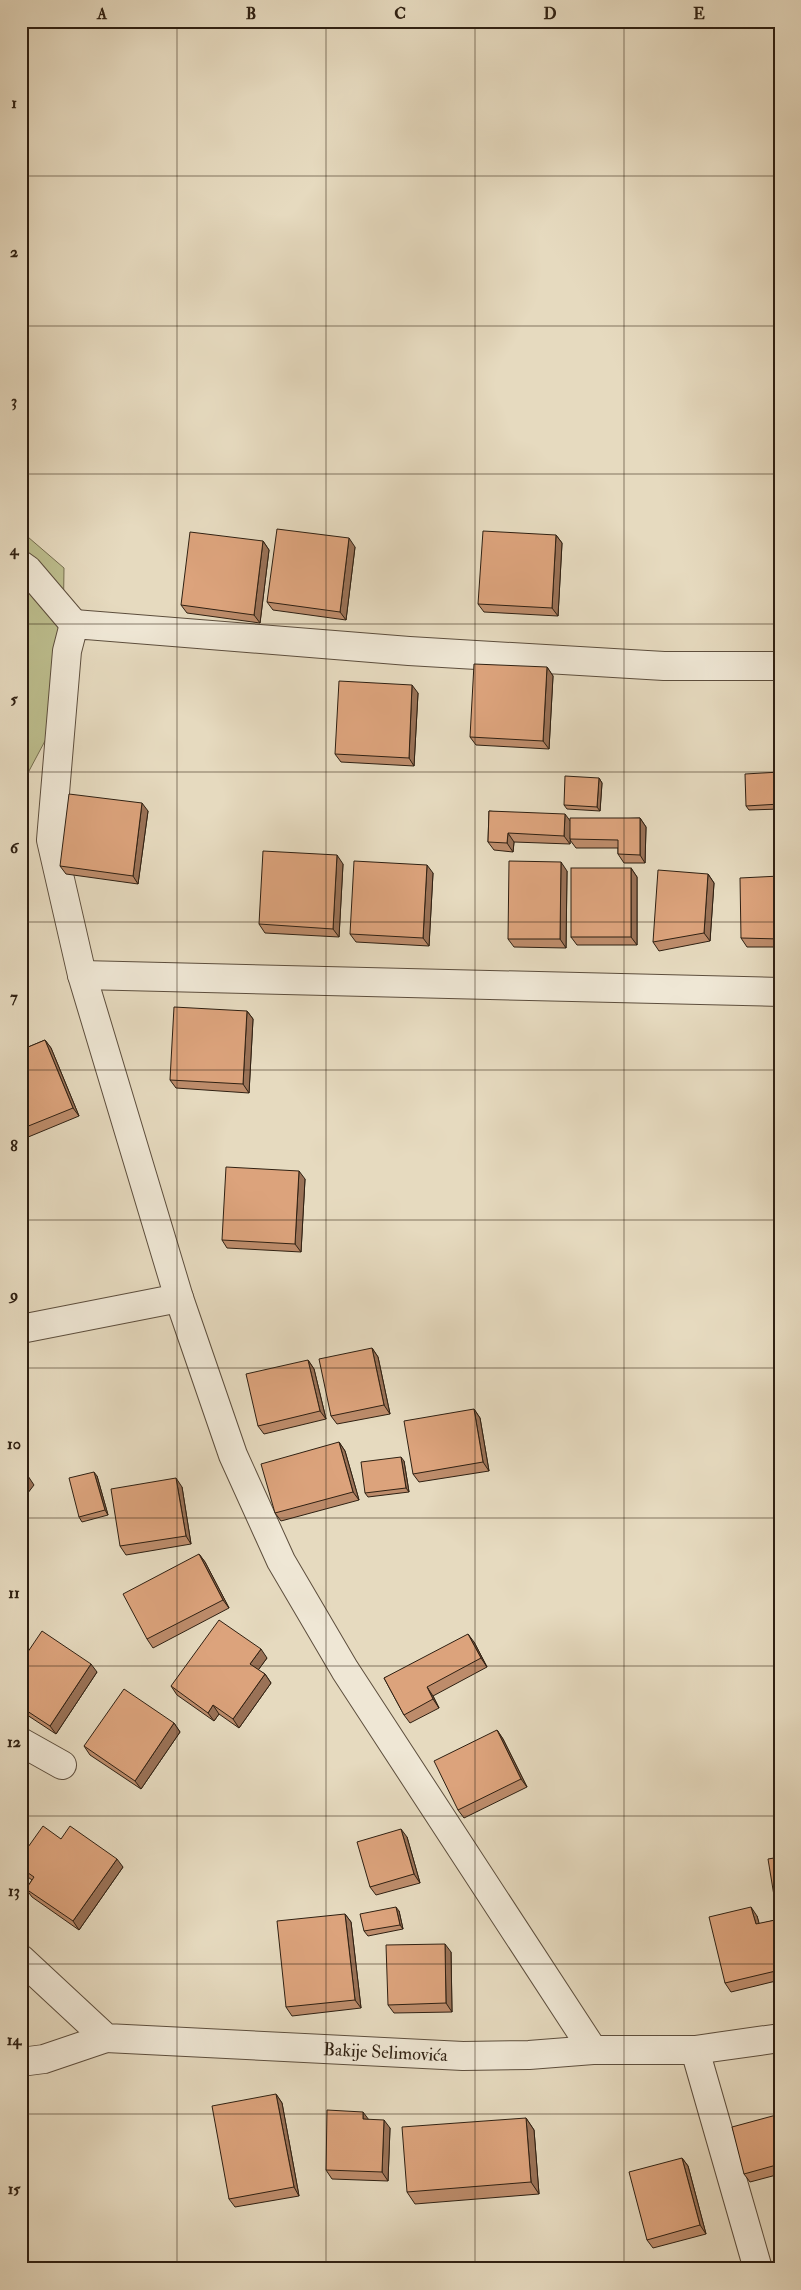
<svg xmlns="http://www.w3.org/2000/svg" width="801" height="2290" viewBox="0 0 801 2290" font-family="'IM FELL Double Pica',serif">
	<rect width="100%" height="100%" fill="#e6dabf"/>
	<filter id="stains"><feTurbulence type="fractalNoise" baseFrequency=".004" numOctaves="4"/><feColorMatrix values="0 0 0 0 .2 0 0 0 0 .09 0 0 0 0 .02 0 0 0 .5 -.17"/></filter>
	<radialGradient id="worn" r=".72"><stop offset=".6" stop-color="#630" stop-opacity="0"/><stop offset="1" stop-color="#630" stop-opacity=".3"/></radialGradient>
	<!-- green -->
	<path fill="#bcbd8d" stroke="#766e50" d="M21,531L64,568L62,709L21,786Z"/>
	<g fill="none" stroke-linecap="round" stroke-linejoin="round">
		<defs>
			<g id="minor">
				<path d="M21,565L28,570L74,624"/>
				<path d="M82,975L780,992"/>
				<path d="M21,1329L179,1298"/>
				<path d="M21,1742L62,1765"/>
				<path id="s1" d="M21,1959L106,2038L463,2056L529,2055L593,2050H695L780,2038"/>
				<path d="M593,2050L345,1670L281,1561L233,1455L179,1298L82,975L51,840L67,651L74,624L409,651L664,666H780"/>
				<path d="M695,2050L758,2269"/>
				<path d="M21,2062L44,2059L106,2038"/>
			</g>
		</defs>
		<!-- minor casing -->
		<use href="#minor" stroke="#5d4e3d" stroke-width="30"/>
		<!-- minor -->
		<use href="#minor" stroke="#efe7d5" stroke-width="28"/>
	</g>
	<!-- wall -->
	<g fill="#bd8c6b" stroke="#2f2012">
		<path d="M556,535L562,543L558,616L484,612L478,604Z"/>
		<path d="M263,541L269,550L260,623L187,613L181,605Z"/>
		<path d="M355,547L346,620L273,610L267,602Z"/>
		<path d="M547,667L553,676L549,749L476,745L470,737Z"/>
		<path d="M418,693L414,766L341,762L335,754Z"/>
		<path d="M780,772V809L749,810L746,806Z"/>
		<path d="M599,778L602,783L600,811L567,809L564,805Z"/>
		<path d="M148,811L138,884L66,874L60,866Z"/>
		<path d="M489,811L570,821L640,818L646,827L645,863H624L618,854V848H576L570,840V844L514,842L513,852L494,850L488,842Z"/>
		<path d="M343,864L339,937L265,933L259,924Z"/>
		<path d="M631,868L637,877V945H577L571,937Z"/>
		<path d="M567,871L566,948L514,947L508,939Z"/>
		<path d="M433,873L429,946L356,942L350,934Z"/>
		<path d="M708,874L714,883L710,941L659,951L653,942Z"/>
		<path d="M780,876V947H747L741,938Z"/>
		<path d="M247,1011L253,1019L249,1093L176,1088L170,1080Z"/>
		<path d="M45,1040L51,1048L79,1116L21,1140V1050Z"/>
		<path d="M305,1179L301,1252L227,1248L222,1240Z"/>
		<path d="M372,1348L378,1357L390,1414L337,1424L331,1416Z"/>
		<path d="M308,1360L314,1369L326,1419L264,1434L258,1426Z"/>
		<path d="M474,1409L480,1418L489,1471L419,1482L413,1474Z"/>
		<path d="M339,1442L345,1451L359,1500L281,1521L275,1513Z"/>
		<path d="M404,1461L409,1492L368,1497L365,1493Z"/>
		<path d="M97,1476L108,1515L82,1522L79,1517Z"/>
		<path d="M182,1487L191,1544L126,1555L120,1546Z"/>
		<path d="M199,1554L205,1562L229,1608L153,1648L147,1639Z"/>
		<path d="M474,1642L487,1667L433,1696L439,1708L410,1723L404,1715L384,1678Z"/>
		<path d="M267,1658L258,1670L265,1674L271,1683L239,1728L219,1714L214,1721L177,1695L171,1686Z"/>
		<path d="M21,1662L97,1672L56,1734L21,1711Z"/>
		<path d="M174,1723L180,1732L141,1789L90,1755L84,1746Z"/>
		<path d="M497,1730L503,1739L527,1787L464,1818L458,1810Z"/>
		<path d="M407,1837L420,1883L376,1895L370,1887Z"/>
		<path d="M61,1839L123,1867L79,1930L32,1897L26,1889L32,1880L21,1872V1857Z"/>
		<path d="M399,1911L403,1929L368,1936L364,1931Z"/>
		<path d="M345,1914L351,1922L361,2008L292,2016L286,2007Z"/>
		<path d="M757,1916L759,1924L780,1919V1980L731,1992L725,1983Z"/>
		<path d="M451,1952L452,2012L394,2013L388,2005Z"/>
		<path d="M276,2094L282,2103L299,2196L235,2207L229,2199Z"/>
		<path d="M780,2114V2174L750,2182L744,2174Z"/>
		<path d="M526,2118L534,2130L539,2194L415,2204L407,2192Z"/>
		<path d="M369,2120L390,2128L388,2181L332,2179L326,2170Z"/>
		<path d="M682,2158L688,2166L706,2234L653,2248L647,2240Z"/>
	</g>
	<!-- shaded-wall -->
	<g fill="#9a7257" stroke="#2f2012">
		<path d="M556,535L562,543L558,616L552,608Z"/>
		<path d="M349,538L355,547L346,620L340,612Z"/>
		<path d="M263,541L269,550L260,623L254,615Z"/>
		<path d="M547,667L553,676L549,749L543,741Z"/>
		<path d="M412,685L418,693L414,766L409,758Z"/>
		<path d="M599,778L602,783L600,811L597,807Z"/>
		<path d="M142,803L148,811L138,884L133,876Z"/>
		<path d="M565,814L571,822L570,844L564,836Z"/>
		<path d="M640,818L646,827L645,863L640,855Z"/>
		<path d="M508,833L514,842L513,852L507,843Z"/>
		<path d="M337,855L343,864L339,937L333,929Z"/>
		<path d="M561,862L567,871L566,948L560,939Z"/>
		<path d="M427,865L433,873L429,946L423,938Z"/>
		<path d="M631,868L637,877V945L631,937Z"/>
		<path d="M708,874L714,883L710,941L704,933Z"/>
		<path d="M247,1011L253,1019L249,1093L243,1084Z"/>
		<path d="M45,1040L51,1048L79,1116L73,1108Z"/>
		<path d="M299,1171L305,1179L301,1252L295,1244Z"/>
		<path d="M372,1348L378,1357L390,1414L384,1405Z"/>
		<path d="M308,1360L314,1369L326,1419L320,1411Z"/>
		<path d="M474,1409L480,1418L489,1471L483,1462Z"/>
		<path d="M339,1442L345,1451L359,1500L353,1492Z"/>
		<path d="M401,1457L404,1461L409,1492L406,1488Z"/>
		<path d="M94,1472L97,1476L108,1515L105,1510Z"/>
		<path d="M28,1476L34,1485L21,1502V1485Z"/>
		<path d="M176,1478L182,1487L191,1544L186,1536Z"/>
		<path d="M199,1554L205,1562L229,1608L223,1600Z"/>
		<path d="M468,1634L474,1642L487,1667L481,1658Z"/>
		<path d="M261,1649L267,1658L256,1673L250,1664Z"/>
		<path d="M91,1664L97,1672L56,1734L50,1726Z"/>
		<path d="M265,1674L271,1683L239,1728L233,1719Z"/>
		<path d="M427,1687L433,1696L439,1708L433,1699Z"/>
		<path d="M213,1705L219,1714L214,1721L208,1713Z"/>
		<path d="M174,1723L180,1732L141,1789L135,1781Z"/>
		<path d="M497,1730L503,1739L527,1787L521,1779Z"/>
		<path d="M401,1829L407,1837L420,1883L414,1874Z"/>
		<path d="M117,1859L123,1867L79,1930L73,1921Z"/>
		<path d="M396,1907L399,1911L403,1929L400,1925Z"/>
		<path d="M751,1907L757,1916L762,1933L756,1924Z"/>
		<path d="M345,1914L351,1922L361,2008L355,2000Z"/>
		<path d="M445,1944L451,1952L452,2012L446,2003Z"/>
		<path d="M276,2094L282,2103L299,2196L294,2187Z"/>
		<path d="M363,2112L369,2120L363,2119Z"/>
		<path d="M526,2118L534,2130L539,2194L531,2182Z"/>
		<path d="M384,2120L390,2128L388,2181L382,2172Z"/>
		<path d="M682,2158L688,2166L706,2234L700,2225Z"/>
	</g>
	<!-- building -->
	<g fill="#dca37c" stroke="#2f2012">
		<path d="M277,529L349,538L340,612L267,602Z"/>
		<path d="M483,531L556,535L552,608L478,604Z"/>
		<path d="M190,532L263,541L254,615L181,605Z"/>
		<path d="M474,664L547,667L543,741L470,737Z"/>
		<path d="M339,681L412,685L409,758L335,754Z"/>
		<path d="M780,772V804L746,806L745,774Z"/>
		<path d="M565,776L599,778L597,807L564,805Z"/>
		<path d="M69,794L142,803L133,876L60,866Z"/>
		<path d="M489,811L565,814L564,836L508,833L507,843L488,842Z"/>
		<path d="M570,818H640V855L618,854V840L570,839Z"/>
		<path d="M263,851L337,855L333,929L259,924Z"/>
		<path d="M354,861L427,865L423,938L350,934Z"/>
		<path d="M509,861L561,862L560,939H508Z"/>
		<rect x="571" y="868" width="60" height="69"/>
		<path d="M658,870L708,874L704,933L653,942Z"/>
		<path d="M780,876V939L741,938L740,878Z"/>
		<path d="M174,1007L247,1011L243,1084L170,1080Z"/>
		<path d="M45,1040L73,1108L21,1129V1050Z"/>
		<path d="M226,1167L299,1171L295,1244L222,1240Z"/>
		<path d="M372,1348L384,1405L331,1416L319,1359Z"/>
		<path d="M308,1360L320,1411L258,1426L246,1374Z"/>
		<path d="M474,1409L483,1462L413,1474L404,1421Z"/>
		<path d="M339,1442L353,1492L275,1513L261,1464Z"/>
		<path d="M401,1457L406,1488L365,1493L361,1462Z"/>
		<path d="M21,1471L28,1476L21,1485Z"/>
		<path d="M94,1472L105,1510L79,1517L69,1478Z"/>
		<path d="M176,1478L186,1536L120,1546L111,1489Z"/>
		<path d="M199,1554L223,1600L147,1639L123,1594Z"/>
		<path d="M219,1620L261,1649L250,1664L265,1674L233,1719L213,1705L208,1713L171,1686Z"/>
		<path d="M42,1631L91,1664L50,1726L21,1707V1662Z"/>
		<path d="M468,1634L481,1658L427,1687L433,1699L404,1715L384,1678Z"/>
		<path d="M124,1689L174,1723L135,1781L84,1746Z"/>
		<path d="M497,1730L521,1779L458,1810L434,1761Z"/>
		<path d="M780,1757V1776L776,1758Z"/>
		<path d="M43,1826L61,1839L70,1826L117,1859L73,1921L26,1889L34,1877L21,1868V1857Z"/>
		<path d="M401,1829L414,1874L370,1887L357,1842Z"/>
		<path d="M780,1857V1913L777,1914L768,1859Z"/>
		<path d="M396,1907L400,1925L364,1931L360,1914Z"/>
		<path d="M751,1907L756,1924L780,1919V1970L725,1983L709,1917Z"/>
		<path d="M345,1914L355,2000L286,2007L277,1921Z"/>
		<path d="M445,1944L446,2003L388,2005L386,1945Z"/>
		<path d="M276,2094L294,2187L229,2199L212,2106Z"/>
		<path d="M327,2110L363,2112V2119L384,2120L382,2172L326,2170Z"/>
		<path d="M780,2114V2164L744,2174L732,2127Z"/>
		<path d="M526,2118L531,2182L407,2192L402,2127Z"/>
		<path d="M682,2158L700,2225L647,2240L629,2172Z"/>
	</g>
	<!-- grid -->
	<path fill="none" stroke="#2f2012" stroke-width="1" stroke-opacity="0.55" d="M177,21V2269M326,21V2269M475,21V2269M624,21V2269M21,176H780M21,326H780M21,474H780M21,624H780M21,772H780M21,922H780M21,1070H780M21,1220H780M21,1368H780M21,1518H780M21,1666H780M21,1816H780M21,1964H780M21,2114H780"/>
	<g text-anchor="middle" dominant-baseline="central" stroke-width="4" stroke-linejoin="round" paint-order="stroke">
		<!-- street labels -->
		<g font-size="18" fill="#2f2012" stroke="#efe7d5">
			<text stroke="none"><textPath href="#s1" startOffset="396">Bakije Selimovića</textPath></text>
		</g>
	</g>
	<!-- margin -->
	<rect width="801" height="2290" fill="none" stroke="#e6dabf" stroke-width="55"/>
	<rect x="28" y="28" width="746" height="2234" fill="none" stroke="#2f2012" stroke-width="2"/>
	<g font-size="16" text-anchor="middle" font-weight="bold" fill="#2f2012">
		<text x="102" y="19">A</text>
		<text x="251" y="19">B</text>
		<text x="400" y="19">C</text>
		<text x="550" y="19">D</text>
		<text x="699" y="19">E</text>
		<text x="14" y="108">1</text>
		<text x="14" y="257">2</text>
		<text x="14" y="406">3</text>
		<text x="14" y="555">4</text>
		<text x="14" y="704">5</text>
		<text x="14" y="853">6</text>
		<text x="14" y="1002">7</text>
		<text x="14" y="1151">8</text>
		<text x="14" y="1300">9</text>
		<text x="14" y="1449">10</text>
		<text x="14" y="1598">11</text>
		<text x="14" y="1747">12</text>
		<text x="14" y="1896">13</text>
		<text x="14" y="2045">14</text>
		<text x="14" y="2194">15</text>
	</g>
	<rect width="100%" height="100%" filter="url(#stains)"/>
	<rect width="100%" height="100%" fill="url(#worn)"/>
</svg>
